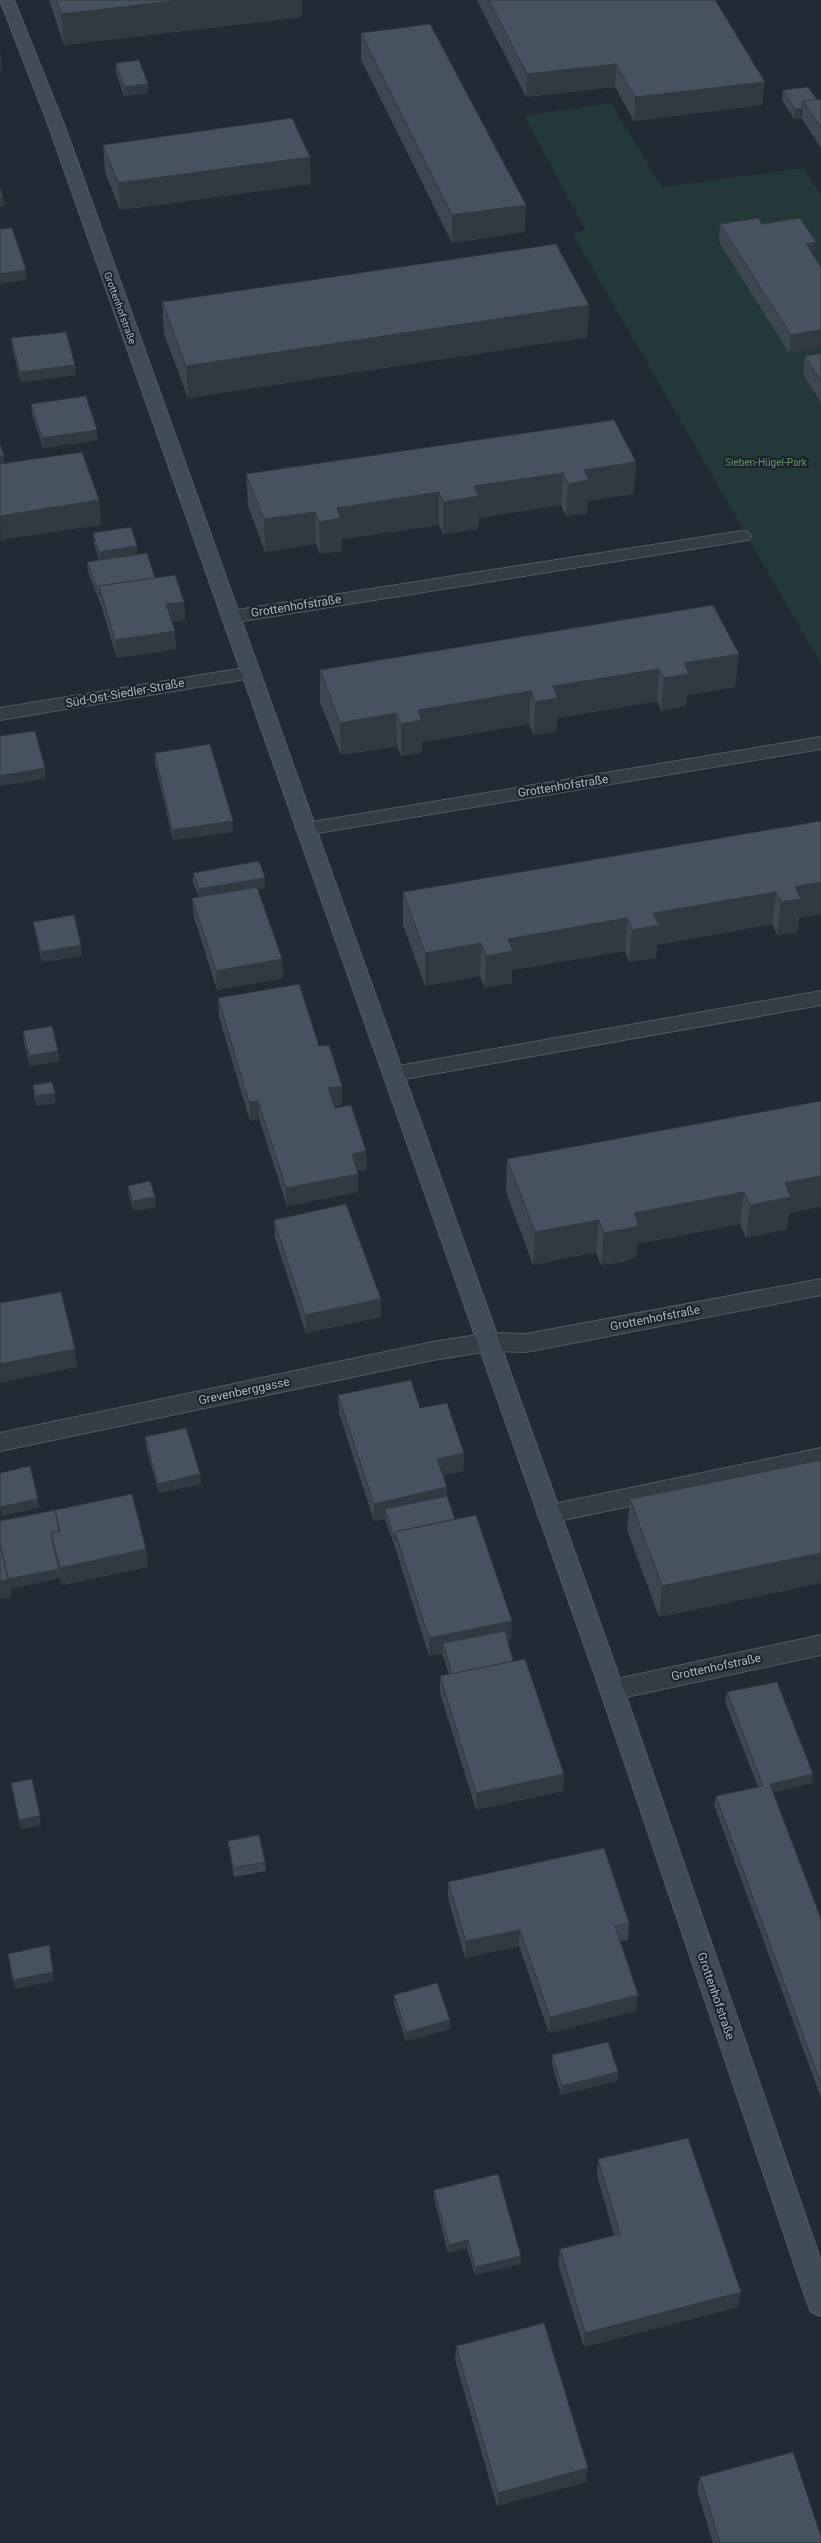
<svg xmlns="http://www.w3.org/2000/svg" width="821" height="2543" viewBox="0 0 821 2543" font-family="Roboto,sans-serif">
	<rect width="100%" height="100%" fill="#202b36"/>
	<!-- green -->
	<path fill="#233838" d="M611,103L662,187L804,168L821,196V664L572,233L586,231L524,116Z"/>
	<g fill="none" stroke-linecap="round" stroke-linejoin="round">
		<defs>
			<g id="lane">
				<path d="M742,531L748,532L751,536L748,540L230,623L224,621L221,617L224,613L230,611Z"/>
				<path d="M821,737V749L306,835L299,834L296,829L299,824L306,823Z"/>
				<path d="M821,991V1005L393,1081L386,1079L383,1074L386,1069L393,1067Z"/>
				<path d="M821,1279V1295L526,1352L489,1351L481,1348L478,1342L481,1336L489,1333L526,1334Z"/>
				<path d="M821,1448V1466L549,1523L541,1521L537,1514L541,1507L549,1505Z"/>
				<path d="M821,1635V1655L612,1700L603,1697L600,1690L603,1683L612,1680Z"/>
			</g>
			<g id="street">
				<path d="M250,667L257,669L259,673L257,677L0,720V708Z"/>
				<path d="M489,1333L497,1336L500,1342L497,1348L489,1351L433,1360L0,1451V1433L433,1342Z"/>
			</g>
			<path id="secondary" d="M0,0H14L64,124L624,1690L821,2261V2316L811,2312L807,2302L600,1690L48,124Z"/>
		</defs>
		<!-- lane casing -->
		<use href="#lane" stroke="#515a64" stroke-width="2"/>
		<!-- street casing -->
		<use href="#street" stroke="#515a64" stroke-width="2"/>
		<!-- secondary casing -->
		<use href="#secondary" stroke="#515a64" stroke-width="2"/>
		<!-- lane -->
		<use href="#lane" fill="#333d46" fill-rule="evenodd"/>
		<!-- street -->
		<use href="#street" fill="#333d46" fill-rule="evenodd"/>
		<!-- secondary -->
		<use href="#secondary" fill="#414c59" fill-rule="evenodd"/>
	</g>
	<!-- wall -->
	<g fill="#3c4752">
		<path d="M49,0H302V17L64,45Z"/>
		<path d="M477,0H715L762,105L634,121L615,87L526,97Z"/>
		<path d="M361,33L525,232L452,243L361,60Z"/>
		<path d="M116,63L148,93L124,96L116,73Z"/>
		<path d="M783,90L817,100L821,99V148L802,119V118L794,119L782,100Z"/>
		<path d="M103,145L311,184L120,210L105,172Z"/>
		<path d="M720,224H762L815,258L789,353L719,242Z"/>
		<path d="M162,302L589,305L587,337L188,398L164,334Z"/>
		<path d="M11,338L75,365L76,375L21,382L12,348Z"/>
		<path d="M821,353V403L803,374L805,356Z"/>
		<path d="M31,404L98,440L43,448L32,414Z"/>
		<path d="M614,420L634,494L588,501L587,513L566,516L561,505L479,518L478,529L443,534L439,525L342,539V551L320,554L316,544L265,552L248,506L246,474Z"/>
		<path d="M93,533L137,555L155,578L184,602L185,620L172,622L176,649L117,658L101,605L88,572L87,562L99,560L94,543Z"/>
		<path d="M739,654L735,687L687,695L686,706L661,711L657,701L557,718L556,731L534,735L529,724L422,742V753L401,756L397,746L341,755L320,703V670Z"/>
		<path d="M155,753L233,821V832L173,840L155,763Z"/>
		<path d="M821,821L799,918L797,932L777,935L772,924L657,945L656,958L629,962L625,951L512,970V983L485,988L480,976L425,986L403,925V892Z"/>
		<path d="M193,873L265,888L258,889L282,959L283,978L217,990L194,917L192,898L199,897L193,883Z"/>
		<path d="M33,922L81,945L82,956L42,962L35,932Z"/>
		<path d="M218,998L319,1046L342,1104L334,1106L335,1108L366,1151L367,1170L357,1171L358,1192L287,1206L259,1119L250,1121L219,1017Z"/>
		<path d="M23,1031L58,1051L59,1061L30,1066L24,1042Z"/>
		<path d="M33,1085L56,1103L37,1106L34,1096Z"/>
		<path d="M821,1101L789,1213L787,1229L746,1238L740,1224L637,1244L636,1258L621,1262L601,1265L596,1252L533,1265L506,1192L507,1159Z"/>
		<path d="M128,1186L156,1207L134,1211L129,1196Z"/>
		<path d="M274,1220L381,1317L306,1333L275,1238Z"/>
		<path d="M338,1395L420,1408L464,1453L463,1471L442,1476L447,1487V1496L455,1519L511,1639H507L513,1661L564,1774L563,1791L476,1810L440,1693V1676L449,1674L442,1653L429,1656L396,1550L385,1519L374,1521L339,1413Z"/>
		<path d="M145,1437L200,1474L201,1484L159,1493L146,1447Z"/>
		<path d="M821,1460V1583L659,1617L627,1530L630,1499Z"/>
		<path d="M55,1510L146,1549L148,1567L62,1585L60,1578L10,1589L11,1597L0,1599V1521L56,1518Z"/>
		<path d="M727,1692L813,1774L812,1783L773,1792L821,1919V2098L714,1805L716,1796L758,1787L725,1702Z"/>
		<path d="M228,1841L265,1862L266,1871L234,1877L229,1850Z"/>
		<path d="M448,1882L629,1923L628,1940L620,1941L636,2011L549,2033L519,1946L465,1958L448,1898Z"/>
		<path d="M394,1995L450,2029L406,2041L394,2004Z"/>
		<path d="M552,2055L618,2072L617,2081L561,2095L552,2064Z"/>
		<path d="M598,2159L738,2307L584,2347L558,2264L560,2249L614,2235L597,2175Z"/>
		<path d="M434,2190L521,2256V2264L475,2275L467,2248L448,2253L434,2198Z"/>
		<path d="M456,2346L586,2482L497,2506L455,2360Z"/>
		<path d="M700,2477L821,2543H713L697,2490Z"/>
	</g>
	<!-- shaded-wall -->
	<g fill="#313942">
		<path d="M182,0H302V17L64,45L61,14Z"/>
		<path d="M0,54H1L2,71H0Z"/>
		<path d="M616,64L615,87L526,97L527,74Z"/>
		<path d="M765,82L762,105L634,121L635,97Z"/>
		<path d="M148,84V93L124,96V87Z"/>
		<path d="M803,108L802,118L794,119L795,109Z"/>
		<path d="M310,157L311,184L120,210L118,183Z"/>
		<path d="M3,196L4,206L0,207V197Z"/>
		<path d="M526,205L525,232L452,243V215Z"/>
		<path d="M816,242L814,260L806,244Z"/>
		<path d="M26,270L27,280L0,284V274Z"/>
		<path d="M589,305L587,337L188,398L186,366Z"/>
		<path d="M821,330V348L789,353L791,335Z"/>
		<path d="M75,365L76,375L21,382L20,372Z"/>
		<path d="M97,430L98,440L43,448L42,438Z"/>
		<path d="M4,456L5,466L0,467V457Z"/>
		<path d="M636,462L634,494L588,501L587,513L566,516L568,484L584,470Z"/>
		<path d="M563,473L561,505L479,518L478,529L443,534V502L474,486Z"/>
		<path d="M439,492V525L342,539V551L320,554L319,522L337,508Z"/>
		<path d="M99,500L101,525L1,540L0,516Z"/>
		<path d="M315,512L316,544L265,552L264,519Z"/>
		<path d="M137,546L138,556L100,562L99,552Z"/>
		<path d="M184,602L185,620L167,623L166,604Z"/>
		<path d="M175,631L176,649L117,658L115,640Z"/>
		<path d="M739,654L735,687L687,695L686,706L661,711L664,678L684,663Z"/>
		<path d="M659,669L657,701L557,718L556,731L534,735L535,702L553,686Z"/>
		<path d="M531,691L529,724L422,742V753L401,756V724L418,710Z"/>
		<path d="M396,713L397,746L341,755L340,723Z"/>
		<path d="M45,768L46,779L0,786V776Z"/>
		<path d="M233,821V832L173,840L172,830Z"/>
		<path d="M265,878V888L199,900V889Z"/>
		<path d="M821,882V914L799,918L797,932L777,935L781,902L795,887Z"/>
		<path d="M776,892L772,924L657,945L656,958L629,962L632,930L653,913Z"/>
		<path d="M627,918L625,951L512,970V983L485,988L486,956L508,939Z"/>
		<path d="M481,943L480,976L425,986V953Z"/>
		<path d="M81,945L82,956L42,962L41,952Z"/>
		<path d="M282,959L283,978L217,990L216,971Z"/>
		<path d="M58,1051L59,1061L30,1066L29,1056Z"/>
		<path d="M342,1086V1104L329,1107L328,1088Z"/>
		<path d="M55,1093L56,1103L37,1106L36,1096Z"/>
		<path d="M258,1101L259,1119L250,1121L249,1102Z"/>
		<path d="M366,1151L367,1170L352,1172V1154Z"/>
		<path d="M358,1174V1192L287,1206L286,1188Z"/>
		<path d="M821,1176V1207L789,1213L787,1229L746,1238L750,1205L785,1183Z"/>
		<path d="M744,1192L740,1224L637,1244L636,1258L601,1265L604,1233L634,1213Z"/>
		<path d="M155,1197L156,1207L134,1211L133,1201Z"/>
		<path d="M599,1220L596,1252L533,1265L535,1232Z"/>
		<path d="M381,1299V1317L306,1333L305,1315Z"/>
		<path d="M75,1349L77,1367L0,1383V1364Z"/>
		<path d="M464,1453L463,1471L436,1477L437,1459Z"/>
		<path d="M200,1474L201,1484L159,1493L158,1484Z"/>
		<path d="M447,1487L446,1505L385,1509V1519L374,1521V1504Z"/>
		<path d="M38,1499L39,1508L2,1516L0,1507Z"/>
		<path d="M146,1549L148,1567L62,1585L60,1568Z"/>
		<path d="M821,1553V1583L659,1617L662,1586Z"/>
		<path d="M59,1569L61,1578L10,1589L11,1597L0,1599V1581Z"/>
		<path d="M512,1621L511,1639L445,1652L443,1643L442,1653L429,1656V1638Z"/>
		<path d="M564,1774L563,1791L476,1810V1793Z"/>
		<path d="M813,1774L812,1783L768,1794L770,1784Z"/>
		<path d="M40,1816L41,1826L20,1829L19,1820Z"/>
		<path d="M520,1930L519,1946L465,1958L466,1941Z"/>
		<path d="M49,1945L54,1981L15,1989L13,1980Z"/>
		<path d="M638,1995L636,2011L549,2033L550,2017Z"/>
		<path d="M450,2020V2029L406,2041V2032Z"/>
		<path d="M618,2072L617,2081L561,2095L562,2086Z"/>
		<path d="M468,2240L467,2248L448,2253L449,2245Z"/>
		<path d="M521,2256V2264L475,2275V2267Z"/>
		<path d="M741,2292L738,2307L584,2347L585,2333Z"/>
		<path d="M588,2468L586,2482L497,2506L498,2493Z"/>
	</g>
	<!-- building -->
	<g fill="#46525f" stroke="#313942">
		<path d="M57,0H182L61,14Z"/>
		<path d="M489,0H715L765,82L635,97L616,64L527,74Z"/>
		<path d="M430,24L526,205L452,215L361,33Z"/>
		<path d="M139,60L148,84L124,87L116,63Z"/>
		<path d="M808,87L817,100L803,101V108L795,109L783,90Z"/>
		<path d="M821,99V128L803,101Z"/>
		<path d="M292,118L310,157L118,183L103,145Z"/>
		<path d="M0,188L3,196L0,197Z"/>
		<path d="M758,218L762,224L800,218L816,242L806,244L821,267V330L791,335L720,224Z"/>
		<path d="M12,228L26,270L0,274V229Z"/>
		<path d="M556,244L589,305L186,366L162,302Z"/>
		<path d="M66,332L75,365L20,372L11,338Z"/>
		<path d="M821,353V382L805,356Z"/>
		<path d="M86,396L97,430L42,438L31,404Z"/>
		<path d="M614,420L636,462L584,470L589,480L568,484L563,473L474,486L479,496L443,502L439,492L337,508L341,518L319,522L315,512L264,519L246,474Z"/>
		<path d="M0,444L4,456L0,457Z"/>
		<path d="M82,452L99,500L0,516V464Z"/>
		<path d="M131,527L137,546L99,552L93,533Z"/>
		<path d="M147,553L155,578L99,586L100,595L87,562Z"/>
		<path d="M175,575L184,602L166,604L175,631L115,640L99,586Z"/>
		<path d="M713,605L739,654L684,663L689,674L664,678L659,669L553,686L558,698L535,702L531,691L418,710L422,720L401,724L396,713L340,723L320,670Z"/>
		<path d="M35,731L45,768L0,776V736Z"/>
		<path d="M210,744L233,821L172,830L155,753Z"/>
		<path d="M821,821V882L795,887L801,899L781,902L776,892L653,913L659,925L632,930L627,918L508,939L513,951L486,956L481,943L425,953L403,892Z"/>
		<path d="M259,861L265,878L199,889L193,873Z"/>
		<path d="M257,887L282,959L216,971L192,898Z"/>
		<path d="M74,915L81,945L41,952L33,922Z"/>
		<path d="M299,984L319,1046L329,1045L342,1086L328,1088L335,1108L351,1105L366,1151L352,1154L358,1174L286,1188L258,1101L249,1102L218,998Z"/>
		<path d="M52,1026L58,1051L29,1056L23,1031Z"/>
		<path d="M52,1082L55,1093L36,1096L33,1085Z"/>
		<path d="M821,1101V1176L785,1183L791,1197L750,1205L744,1192L634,1213L639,1226L604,1233L599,1220L535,1232L507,1159Z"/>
		<path d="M150,1181L155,1197L133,1201L128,1186Z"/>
		<path d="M346,1204L381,1299L305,1315L274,1220Z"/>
		<path d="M61,1292L75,1349L0,1364V1303Z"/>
		<path d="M411,1380L420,1408L447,1403L464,1453L437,1459L447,1487L374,1504L338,1395Z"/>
		<path d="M186,1428L200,1474L158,1484L145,1437Z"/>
		<path d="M821,1460V1553L662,1586L630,1499Z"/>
		<path d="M30,1466L38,1499L0,1507V1473Z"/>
		<path d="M132,1494L146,1549L60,1568L51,1533L60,1531L55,1510Z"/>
		<path d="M447,1496L455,1519L395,1532V1540L385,1509Z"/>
		<path d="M55,1510L59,1531L51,1533L53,1541H52L59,1569L8,1579L0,1543V1521Z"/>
		<path d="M476,1515L512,1621L429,1638L395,1532Z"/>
		<path d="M0,1543L8,1579L0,1581Z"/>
		<path d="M505,1631L513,1661L452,1674L443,1643Z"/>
		<path d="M525,1659L564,1774L476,1793L440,1676Z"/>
		<path d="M777,1682L813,1774L770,1784L821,1919V2084L716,1796L763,1786L727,1692Z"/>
		<path d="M32,1779L40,1816L19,1820L11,1783Z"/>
		<path d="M259,1835L265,1862L233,1868L228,1841Z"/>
		<path d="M604,1848L629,1923L615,1926L638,1995L550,2017L520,1930L466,1941L448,1882Z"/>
		<path d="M49,1945L53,1972L13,1980L8,1954Z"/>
		<path d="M437,1983L450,2020L406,2032L394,1995Z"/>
		<path d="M608,2042L618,2072L562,2086L552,2055Z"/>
		<path d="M688,2138L741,2292L585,2333L560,2249L620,2234L598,2159Z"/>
		<path d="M498,2174L521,2256L475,2267L468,2240L449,2245L434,2190Z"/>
		<path d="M544,2323L588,2468L498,2493L456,2346Z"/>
		<path d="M793,2452L821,2537V2543H720L700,2477Z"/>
	</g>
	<g text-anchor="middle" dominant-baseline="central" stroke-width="4" stroke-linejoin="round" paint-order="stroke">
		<!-- far-street labels -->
		<g font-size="10" fill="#adb7c3" stroke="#19222b">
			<text transform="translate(120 308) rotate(70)">Grottenhofstraße</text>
		</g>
		<!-- far-park labels -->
		<g font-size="10" fill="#66926d" stroke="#19222b">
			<text x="766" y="462">Sieben-Hügel-Park</text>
		</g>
		<!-- street labels -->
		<g font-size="12" fill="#adb7c3" stroke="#19222b">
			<text transform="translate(296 606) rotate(-9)">Grottenhofstraße</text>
			<text transform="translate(125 693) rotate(-10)">Süd-Ost-Siedler-Straße</text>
			<text transform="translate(563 786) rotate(-9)">Grottenhofstraße</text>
			<text transform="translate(655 1318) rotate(-11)">Grottenhofstraße</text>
			<text transform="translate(244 1391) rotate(-12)">Grevenberggasse</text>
			<text transform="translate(716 1667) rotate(-12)">Grottenhofstraße</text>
			<text transform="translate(716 1996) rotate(71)">Grottenhofstraße</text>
		</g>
	</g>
</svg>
